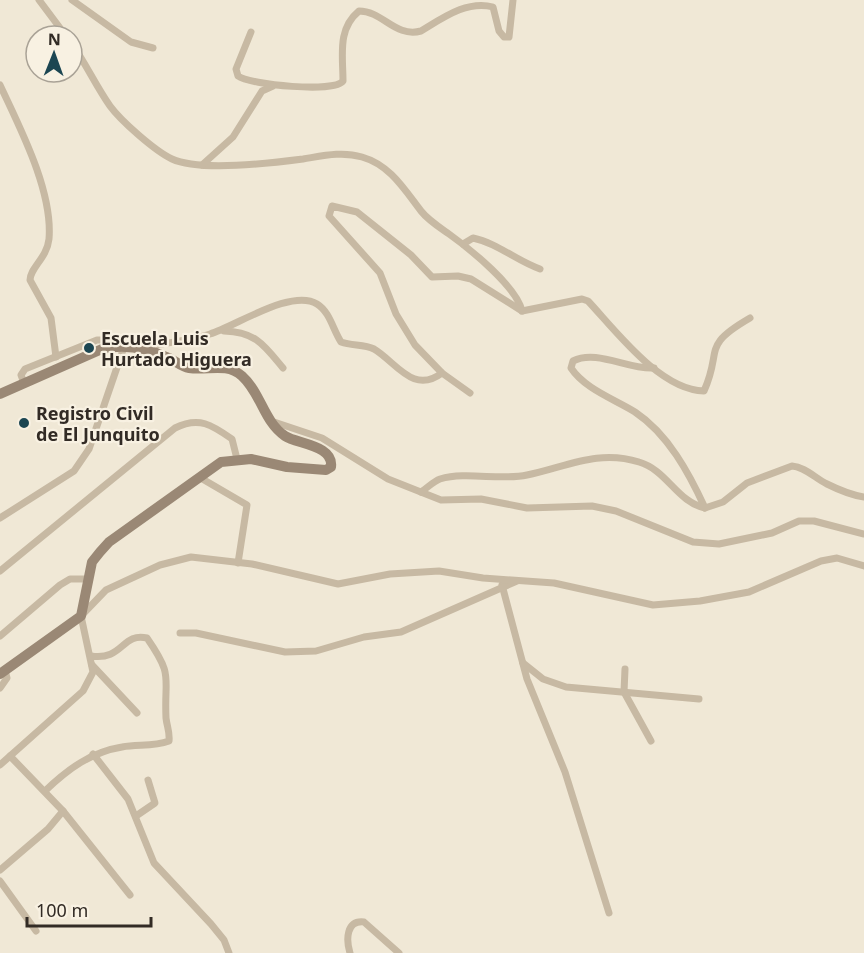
<svg xmlns="http://www.w3.org/2000/svg" width="864" height="953" viewBox="0 0 864 953" font-family="'Noto Sans',sans-serif">
	<rect width="100%" height="100%" fill="#f0e8d6"/>
	<g fill="none" stroke-linecap="round" stroke-linejoin="round">
		<!-- street -->
		<g stroke="#c7b9a3" stroke-width="7">
			<path d="M39,0L66,36"/>
			<path d="M72,0L131,42L153,48"/>
			<path d="M251,32L236,69L238,76C250,85 335,93 343,81C343,56 337,29 359,11C383,11 395,38 421,31C444,17 468,0 493,7L499,31L504,37H509L513,0"/>
			<path d="M72,44C86,64 96,86 110,106C121,121 155,151 172,159C200,172 272,163 303,159C322,156 342,151 362,157C390,165 404,189 421,211C428,220 439,227 449,234C470,249 517,287 522,311"/>
			<path d="M0,85C20,128 53,191 49,239C47,258 30,268 30,280L51,318L56,357"/>
			<path d="M202,165L233,137L262,91L273,86"/>
			<path d="M463,244L473,238C497,243 517,261 540,269"/>
			<path d="M224,331C256,332 264,345 283,368"/>
			<path d="M142,347C164,343 188,341 210,334C236,326 292,288 317,304C330,312 333,330 341,342C352,346 364,344 374,349C396,362 413,395 442,373"/>
			<path d="M654,368C628,370 597,349 573,361L571,368C585,389 614,399 635,412C668,434 689,473 705,508"/>
			<path d="M470,393L442,373L415,345L396,314L380,273L329,216L332,206L357,212L411,255L432,277L458,276L471,279L522,311L582,299L588,301C616,331 660,390 704,391C723,349 700,347 750,318"/>
			<path d="M274,422L322,438L388,479L441,500L481,499L527,508L592,506L616,511L693,542L719,544L772,533L799,521H814L864,534"/>
			<path d="M199,477L247,505L238,563"/>
			<path d="M421,492C427,488 434,481 440,479C467,471 500,481 527,475C566,467 598,449 639,462C667,470 677,502 705,508L723,502L747,483L792,466C805,467 815,478 827,484C839,490 851,495 864,497"/>
			<path d="M0,518L74,471L89,449L124,347L122,340H97L25,369L21,375L24,383"/>
			<path d="M0,571L175,428C199,416 212,425 232,439L237,459"/>
			<path d="M502,585L527,679L565,772L609,913"/>
			<path d="M180,633H196L285,652L316,651L364,637L401,632L517,581"/>
			<path d="M0,636L60,585L70,579H87"/>
			<path d="M523,663L543,679L566,687L699,699"/>
			<path d="M92,665L137,713"/>
			<path d="M625,669L624,692L651,741"/>
			<path d="M0,688L7,678L5,670"/>
			<path d="M93,754L128,799L154,863L211,924L224,940L229,953"/>
			<path d="M10,756L63,811L130,895"/>
			<path d="M0,765L83,691L93,672L81,616L106,590L160,565L191,557L252,564L338,584L390,574L439,571L483,578L554,583L653,605L700,601L749,592L821,561L837,558L864,566"/>
			<path d="M45,791C68,769 91,752 122,747C138,744 153,747 169,741C170,732 167,727 166,718C164,675 174,677 147,638C122,632 123,661 91,656"/>
			<path d="M136,816L155,803L148,780"/>
			<path d="M0,870L48,829L63,811"/>
			<path d="M0,881L36,931"/>
			<path d="M350,953C346,940 346,920 364,922L399,953"/>
		</g>
		<!-- secondary -->
		<path stroke="#9a8875" stroke-width="10" d="M0,394L102,349C124,344 147,348 169,358C175,361 182,367 189,368C208,371 226,362 242,376C261,393 264,422 285,436C297,444 334,445 331,467L326,470L287,467L251,459L221,462L109,542L100,552L92,562L81,616L0,674"/>
	</g>
	<!-- markers -->
	<g fill="#1c4652" stroke="#f8f1e2" stroke-width="2">
		<circle cx="89" cy="348" r="6"/>
		<circle cx="24" cy="423" r="6"/>
	</g>
	<g text-anchor="middle" dominant-baseline="central" stroke-width="4.5" stroke-linejoin="round" paint-order="stroke">
		<!-- poi labels -->
		<g font-size="18" font-weight="bold" fill="#322b25" stroke="#f8f1e2" text-anchor="start">
			<text x="101" y="338">Escuela Luis<tspan x="101" dy="21">Hurtado Higuera</tspan></text>
			<text x="36" y="413">Registro Civil<tspan x="36" dy="21">de El Junquito</tspan></text>
		</g>
	</g>
	<!-- north arrow -->
	<g transform="translate(54 54) rotate(1)"><circle r="28" fill="#f8f1e2" stroke="#a9a296" stroke-width="1.5"/>
	<path d="M0-4.5L10 22L0 15L-10 22Z" fill="#1c4652"/>
	<text y="-9" font-size="16" font-weight="bold" text-anchor="middle" fill="#322b25">N</text>
	</g>
	<!-- scale -->
	<path d="M27 917v9h124v-9" fill="none" stroke="#322b25" stroke-width="3"/>
	<text x="36" y="917" font-size="18" fill="#322b25" stroke="#f8f1e2" stroke-width="4.5" paint-order="stroke">100 m</text>
</svg>
